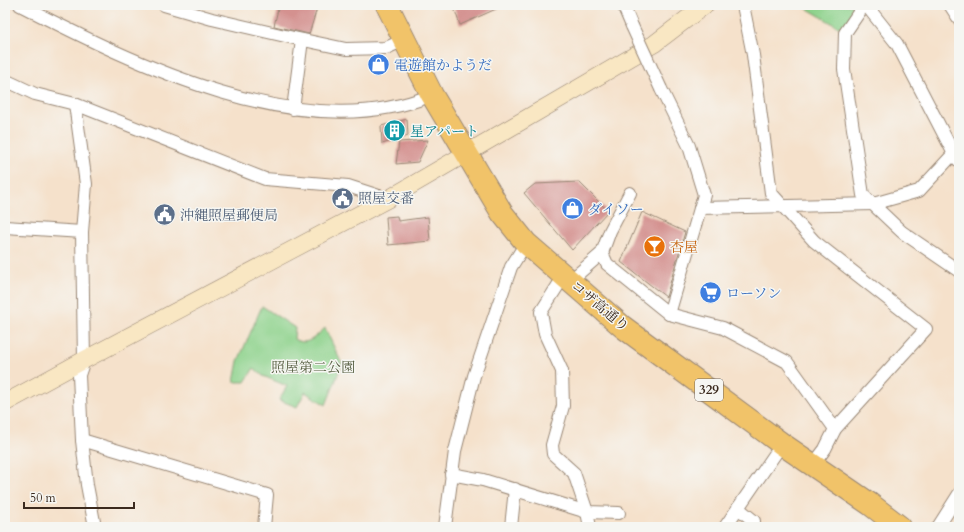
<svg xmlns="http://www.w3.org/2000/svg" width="964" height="532" viewBox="0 0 964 532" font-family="Cardo,'Noto Serif JP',serif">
	<rect width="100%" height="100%" fill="#f6f6f2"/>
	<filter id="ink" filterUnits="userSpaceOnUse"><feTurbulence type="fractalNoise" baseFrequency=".025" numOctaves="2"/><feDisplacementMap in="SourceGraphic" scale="8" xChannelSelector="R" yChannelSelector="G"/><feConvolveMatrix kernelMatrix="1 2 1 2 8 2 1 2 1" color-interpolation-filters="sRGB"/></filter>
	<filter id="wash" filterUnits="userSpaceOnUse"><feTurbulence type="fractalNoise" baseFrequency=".012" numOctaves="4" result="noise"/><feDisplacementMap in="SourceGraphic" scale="16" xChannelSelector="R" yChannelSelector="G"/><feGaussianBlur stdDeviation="0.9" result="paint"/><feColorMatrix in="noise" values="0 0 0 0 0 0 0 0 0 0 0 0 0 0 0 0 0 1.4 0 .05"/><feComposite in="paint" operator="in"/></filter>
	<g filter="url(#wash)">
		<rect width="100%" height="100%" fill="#f5e1cb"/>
		<!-- green -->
		<g fill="#8dd28b" stroke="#647e54">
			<path d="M801,5H858L842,29Z"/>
			<path d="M262,306L295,328L294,339C307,347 315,337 325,328L342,364L326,405L305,392L297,407L279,400L287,386L263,376L254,368L245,382H234L238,361Z"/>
		</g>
		<g id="blocks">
			<!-- building -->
			<g fill="#d4918f">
				<path d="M279,5H318L309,34L274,26Z"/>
				<path d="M453,5H505L460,25Z"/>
				<path d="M407,119L408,136L382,144L381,126Z"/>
				<path d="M428,140L418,162L396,164L399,142Z"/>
				<path d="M579,182L608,211L572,250L524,193L535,184Z"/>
				<path d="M642,212L685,232L666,297L621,262Z"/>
				<path d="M397,216L398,221L428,217L430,241L388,245L386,217Z"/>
			</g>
		</g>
	</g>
	<g filter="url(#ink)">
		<use href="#blocks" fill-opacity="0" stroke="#988674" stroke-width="1"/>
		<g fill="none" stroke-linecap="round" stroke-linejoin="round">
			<defs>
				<g id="street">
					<path d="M20,5C135,64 303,148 432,95"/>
					<path d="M164,5L212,19L294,38L346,49L386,48L404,40"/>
					<path d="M623,5L632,26"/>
					<path d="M743,5L753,55L771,193L814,241L926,329L835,429L825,449L813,465"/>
					<path d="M864,5L845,33L844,69L863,195L902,232L959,271"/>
					<path d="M866,5L897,44L954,154L958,160"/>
					<path d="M950,5L959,19"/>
					<path d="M5,80L35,94L75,104L265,179L348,186L388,199"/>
					<path d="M75,104L86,184L82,232L84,360L79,375L82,440L87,485L95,527"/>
					<path d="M293,109L302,40"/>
					<path d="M700,208L873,204L919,191L959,148"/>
					<path d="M5,227L82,232"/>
					<path d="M602,253L607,264L669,314L704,195L689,146L661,89"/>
					<path d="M564,276L541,312L545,334L562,371L563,406L552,445L553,454L574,473L587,512L590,527"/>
					<path d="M570,281L602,253L610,231L630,193"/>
					<path d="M669,314L723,328L787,362L835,429"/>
					<path d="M82,440L267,495L264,527"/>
					<path d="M451,474L483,480L587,512L619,513"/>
					<path d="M738,508L754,521L753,527"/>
					<path d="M445,527L455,451L474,376L511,267L526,243"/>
					<path d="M511,527L515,489"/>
					<path d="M725,527L782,444"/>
					<path d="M938,527L959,494"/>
				</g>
				<path id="secondary" d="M5,403L84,360L388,199L654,44L705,5"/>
				<path id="highway" d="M387,5L432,95L502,213L526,243L623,327L657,352L782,444L870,504L900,527"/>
			</defs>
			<!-- street casing -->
			<use href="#street" stroke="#988674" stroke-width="14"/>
			<!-- secondary casing -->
			<use href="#secondary" stroke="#988674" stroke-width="18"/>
			<!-- highway casing -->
			<use href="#highway" stroke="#988674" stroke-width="24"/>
			<!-- street -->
			<use href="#street" stroke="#fff" stroke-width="12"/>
			<!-- secondary -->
			<use href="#secondary" stroke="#f9e7c3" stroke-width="17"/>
			<!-- highway -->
			<use href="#highway" stroke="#f1c369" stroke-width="22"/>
			<defs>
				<path id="street-bridge" d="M632,26L661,89"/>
			</defs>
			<!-- street-bridge casing -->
			<use href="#street-bridge" stroke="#988674" stroke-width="14" stroke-linecap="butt"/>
			<!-- street-bridge -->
			<use href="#street-bridge" stroke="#fff" stroke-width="12"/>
		</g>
	</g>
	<!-- icons -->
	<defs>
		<symbol id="shop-disc" viewBox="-11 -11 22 22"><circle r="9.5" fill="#3f7fe0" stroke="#f6f6f2"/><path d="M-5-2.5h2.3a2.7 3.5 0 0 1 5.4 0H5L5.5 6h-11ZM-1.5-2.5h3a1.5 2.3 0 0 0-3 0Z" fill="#fff"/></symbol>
		<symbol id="building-disc" viewBox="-11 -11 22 22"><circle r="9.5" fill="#0f9aa8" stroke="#f6f6f2"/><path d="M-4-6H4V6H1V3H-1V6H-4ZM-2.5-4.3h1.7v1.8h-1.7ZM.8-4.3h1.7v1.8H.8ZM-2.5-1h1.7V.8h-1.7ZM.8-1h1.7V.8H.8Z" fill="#fff"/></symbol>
		<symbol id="civic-disc" viewBox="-11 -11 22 22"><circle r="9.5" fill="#5c6f8a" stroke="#f6f6f2"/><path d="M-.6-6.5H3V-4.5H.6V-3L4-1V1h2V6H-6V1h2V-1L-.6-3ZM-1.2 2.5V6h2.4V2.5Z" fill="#fff"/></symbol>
		<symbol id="bar-disc" viewBox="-11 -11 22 22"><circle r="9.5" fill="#e8710a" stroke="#f6f6f2"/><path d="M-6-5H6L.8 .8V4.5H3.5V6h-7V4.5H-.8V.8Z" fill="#fff"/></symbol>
		<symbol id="supermarket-disc" viewBox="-11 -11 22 22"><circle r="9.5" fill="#3f7fe0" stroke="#f6f6f2"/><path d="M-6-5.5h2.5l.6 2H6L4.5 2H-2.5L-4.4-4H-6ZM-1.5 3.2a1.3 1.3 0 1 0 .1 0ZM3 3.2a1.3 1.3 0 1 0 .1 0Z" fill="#fff"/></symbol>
	</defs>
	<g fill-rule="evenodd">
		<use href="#shop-disc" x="366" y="52" width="25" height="25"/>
		<use href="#building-disc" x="382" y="118" width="25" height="25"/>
		<use href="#civic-disc" x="330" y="186" width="25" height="25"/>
		<use href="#shop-disc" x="560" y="196" width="25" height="25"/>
		<use href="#civic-disc" x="152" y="202" width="25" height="25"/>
		<use href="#bar-disc" x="642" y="234" width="25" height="25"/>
		<use href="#supermarket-disc" x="698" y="280" width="25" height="25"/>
	</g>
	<g text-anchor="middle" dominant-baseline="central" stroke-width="3" stroke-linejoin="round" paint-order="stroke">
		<!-- shield labels -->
		<rect fill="#f6f6f2" stroke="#73675e" stroke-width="1" x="695" y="379" width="28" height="22" rx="3"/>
		<g font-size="13" font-weight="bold" fill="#3b2a1e">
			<text x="709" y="390">329</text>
		</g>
		<!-- shop labels -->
		<g font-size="14" fill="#366cbe" stroke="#f6f6f2" text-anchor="start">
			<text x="394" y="65">電遊館かようだ</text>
			<text x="588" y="209">ダイソー</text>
			<text x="726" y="293">ローソン</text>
		</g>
		<!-- culture labels -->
		<g font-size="14" fill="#0d838f" stroke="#f6f6f2" text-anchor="start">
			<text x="410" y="131">星アパート</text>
		</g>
		<!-- service labels -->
		<g font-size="14" fill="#4e5e75" stroke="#f6f6f2" text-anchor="start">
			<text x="358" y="198">照屋交番</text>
			<text x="180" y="215">沖縄照屋郵便局</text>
		</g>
		<!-- food labels -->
		<g font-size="14" fill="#c56008" stroke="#f6f6f2" text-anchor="start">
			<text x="670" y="247">杏屋</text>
		</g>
		<!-- street labels -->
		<g font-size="14" fill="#3b2a1e" stroke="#f6f6f2">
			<text transform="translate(600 306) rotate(40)">コザ高通り</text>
		</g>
		<!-- park labels -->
		<g font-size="14" fill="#545c3f" stroke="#f6f6f2">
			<text x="313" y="367">照屋第二公園</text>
		</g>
	</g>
	<!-- margin -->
	<rect width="964" height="532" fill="none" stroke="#f6f6f2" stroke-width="20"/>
	<!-- scale -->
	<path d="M24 502v6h110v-6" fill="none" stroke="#3b2a1e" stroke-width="2"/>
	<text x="30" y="502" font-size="12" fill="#3b2a1e" stroke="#f6f6f2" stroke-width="3" paint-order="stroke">50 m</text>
</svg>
